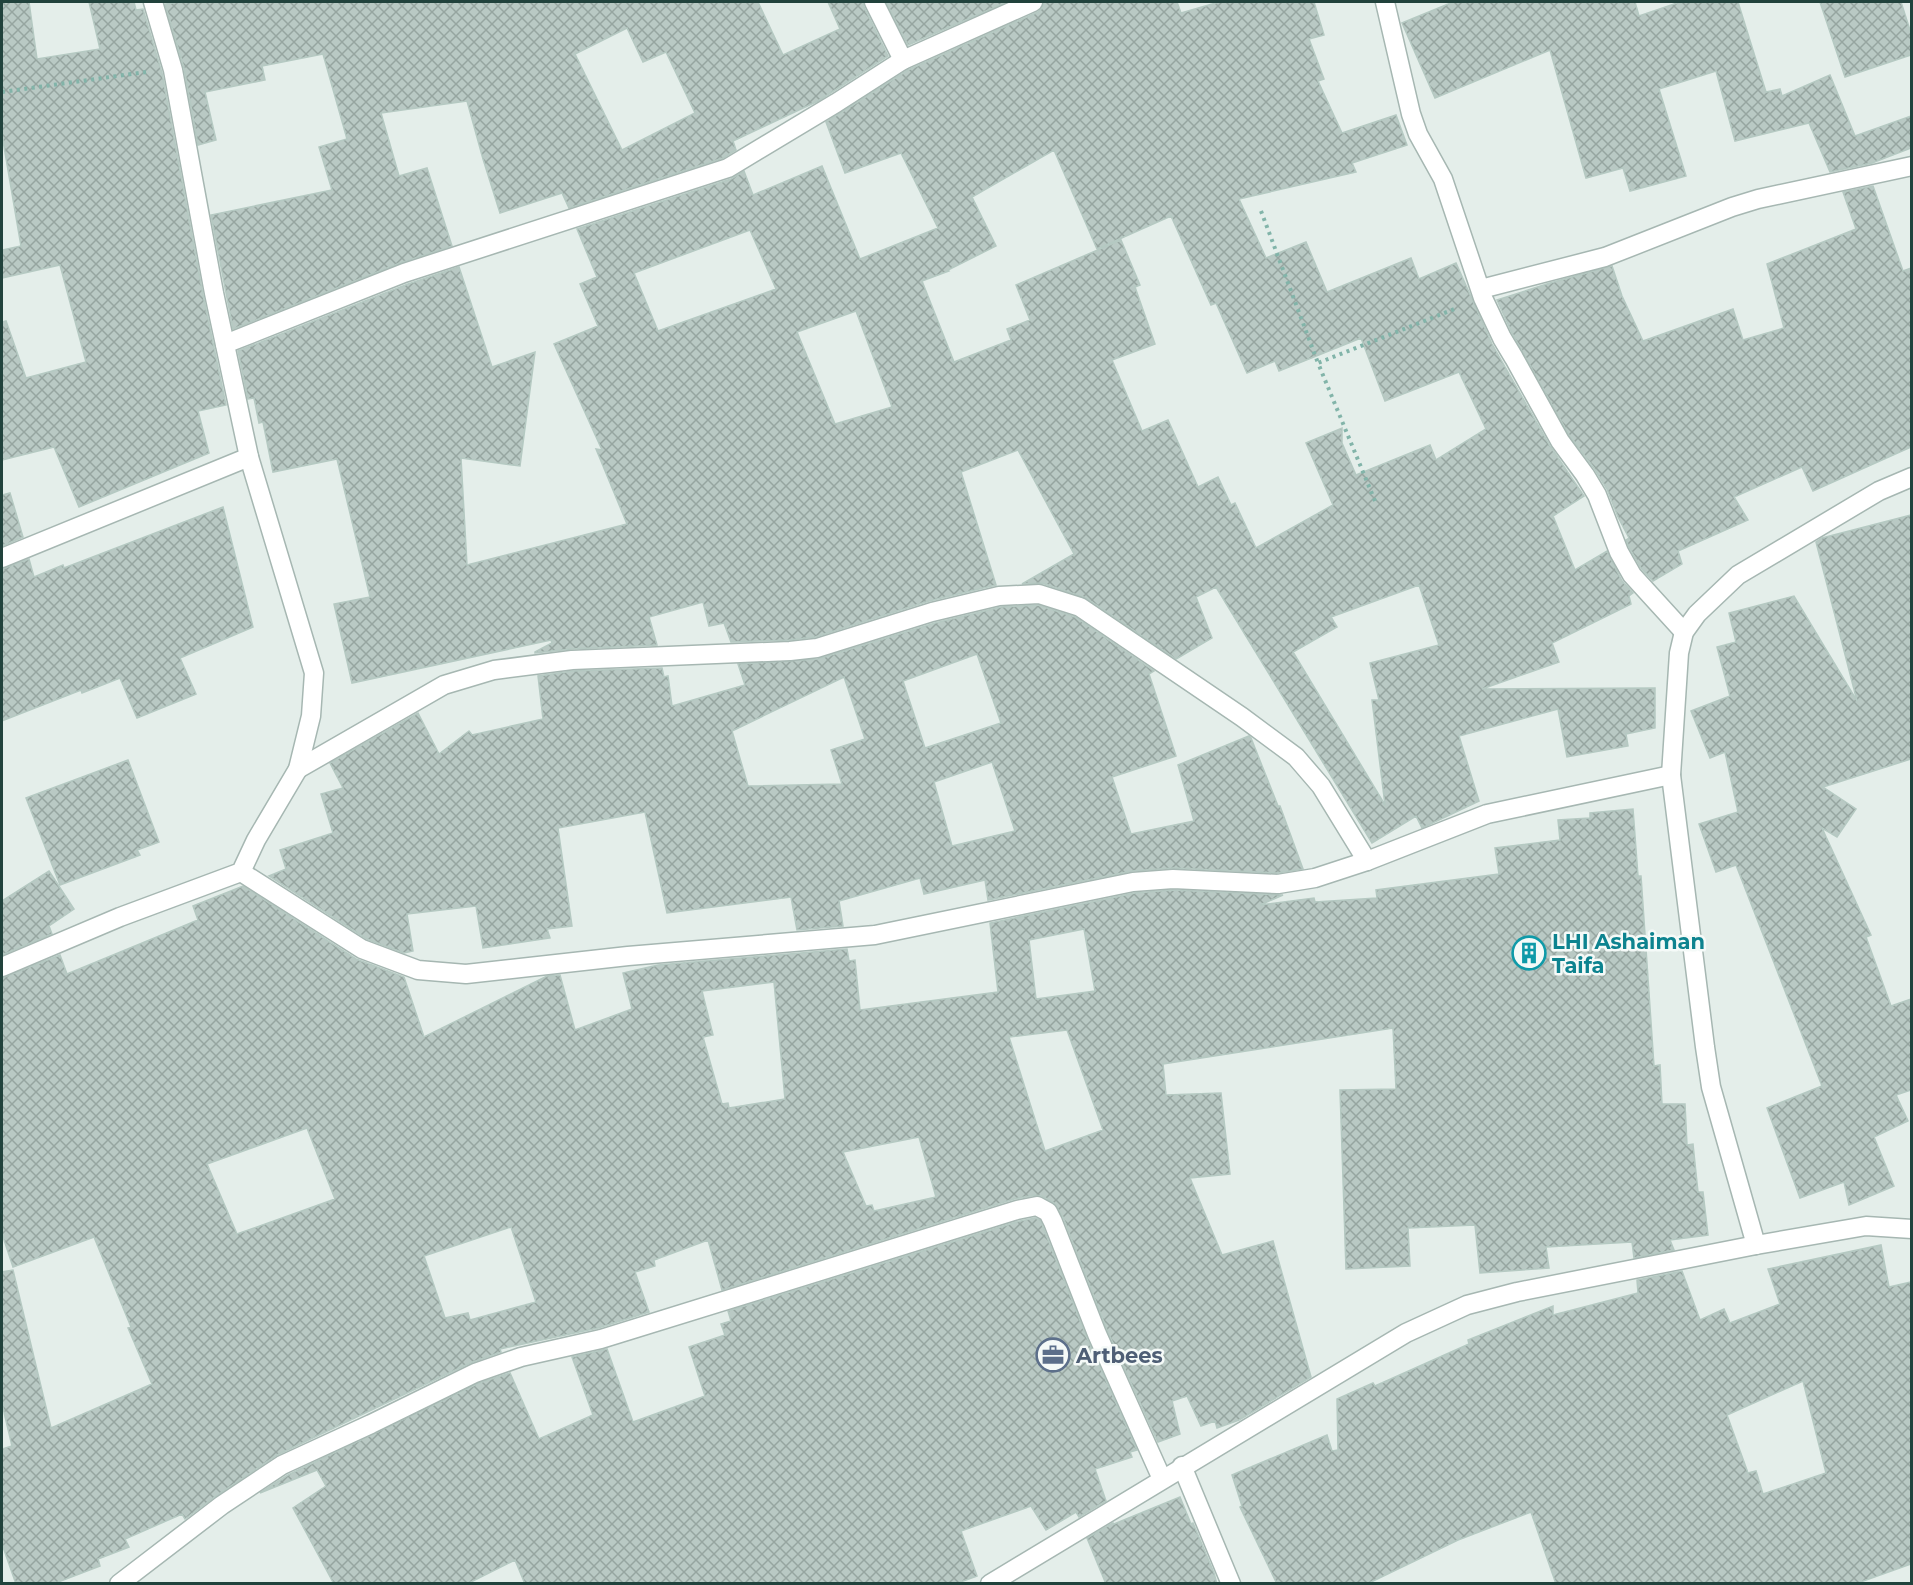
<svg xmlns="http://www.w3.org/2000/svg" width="1913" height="1585" viewBox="0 0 1913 1585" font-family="Montserrat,sans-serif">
	<defs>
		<pattern id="building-cross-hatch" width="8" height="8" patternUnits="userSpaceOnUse" patternTransform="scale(1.5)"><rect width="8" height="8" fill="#b9c9c4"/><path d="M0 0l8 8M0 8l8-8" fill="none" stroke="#96a5a0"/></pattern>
	</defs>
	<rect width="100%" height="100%" fill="#e4eeea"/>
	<!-- building -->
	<g fill="url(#building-cross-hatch)" stroke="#b5c9c2" stroke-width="1.5" fill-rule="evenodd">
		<path d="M2,2H29L37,59L100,49L89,2H134L136,10L143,9L162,73L203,295L226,405L198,411L209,453L79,507L54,447L2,460V322L6,321L26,378L86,362L60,265L2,278V250L21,246L2,135Z"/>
		<path d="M179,2H758L783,55L840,29L828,2H863L864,7L888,56L818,101L733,141L736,150L723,158L569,208L562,193L500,213L483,159L467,101L381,113L399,176L427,168L452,246L400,263L233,329L211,215L332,190L319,147L347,139L323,54L262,66L265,80L205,92L216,140L198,145L184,68L165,4ZM627,28L643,62L666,52L695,113L622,150L575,54Z"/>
		<path d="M886,2H1007L908,45Z"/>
		<path d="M1044,2H1177L1181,13L1219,2H1314L1324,35L1309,39L1324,79L1318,81L1342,133L1396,115L1407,145L1352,163L1356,172L1239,199L1266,258L1306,242L1327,292L1411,258L1419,279L1456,263L1492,344L1550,446L1584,496L1553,516L1575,570L1607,551L1622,581L1633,593L1629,596L1631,604L1552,643L1559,662L1482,689L1655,688V728L1626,734L1628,746L1567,757L1558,709L1459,736L1479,801L1422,828L1416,816L1372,843L1216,587L1196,597L1212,638L1176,659L1086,598L1042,583L1022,584L1074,554L1018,450L961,472L996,585L929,601L815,637L789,640L731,642L724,623L709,626L703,602L649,617L657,645L571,649L535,653V652L552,643L551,640L352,683L334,604L370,597L337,459L273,472L263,422L259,423L254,398L248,399L238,351L408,284L459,267L492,367L535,352L520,466L461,458L467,565L627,524L596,449L602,450L554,344L598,326L580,284L597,277L577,229L731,179L744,171L753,195L822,166L860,259L938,228L901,153L845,173L826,122L908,70L1038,12L1042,8ZM1054,150L1097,249L1171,216L1211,305L1216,303L1247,373L1275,361L1279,371L1361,338L1385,401L1459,372L1486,429L1436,460L1430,445L1356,475L1342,443V428L1306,443L1333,505L1256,548L1235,503L1231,505L1218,477L1198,487L1168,420L1142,431L1112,360L1155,344L1135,287L1140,285L1121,240L1016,285L1030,320L1007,329L1011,340L954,362L922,281L949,271L948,270L996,246L972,197ZM750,230L776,289L658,331L634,273ZM856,311L892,407L835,424L797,332ZM1419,585L1439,645L1370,663L1379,700H1372L1385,805L1293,652L1337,627L1331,617Z"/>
		<path d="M1453,2H1635L1639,16L1680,2H1738L1766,92L1780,89L1782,96L1830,75L1855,136L1911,116V148L1872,163L1830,172L1809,123L1735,141L1716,71L1659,89L1686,176L1630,191L1623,168L1586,178L1550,50L1435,98L1402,23Z"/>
		<path d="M1820,2H1901L1911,33V55L1845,77Z"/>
		<path d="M1873,186L1903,271L1911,268V447L1813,491L1802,467L1734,497L1748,520L1678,551L1682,564L1653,581L1641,568L1629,547L1626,540L1629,538L1618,517L1607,489L1594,468L1569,435L1512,333L1497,300L1550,283L1612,266L1622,296L1643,341L1733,309L1743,340L1784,328L1767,264L1856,229L1843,192Z"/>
		<path d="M10,493L23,537L2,546V495Z"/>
		<path d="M223,507L253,627L180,658L196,694L137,718L120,678L82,693L81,690L2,721V569L29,559L34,577L63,565L64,568Z"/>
		<path d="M1911,515V759L1823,787L1856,809L1837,837L1822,828L1871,935L1866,937L1891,1006L1911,999V1090L1896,1095L1908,1121L1874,1137L1894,1186L1849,1205L1844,1182L1800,1198L1767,1108L1822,1086L1736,865L1716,872L1699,824L1738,812L1725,752L1710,758L1691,711L1730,696L1717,647L1736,642L1729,613L1794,596L1857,701L1816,542L1822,538Z"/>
		<path d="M1038,605L1075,617L1154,671L1149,674L1176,756L1112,777L1131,834L1194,821L1178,765L1249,736L1251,738L1278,806H1280L1303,869L1277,873L1174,868L1132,871L988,900L985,880L924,894L920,878L839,901L843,926L797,930L791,897L667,913L645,812L558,828L572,926L547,929L550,938L483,948L476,906L407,914L413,951L404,953L367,939L269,876L286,869L280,850L333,833L321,794L343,788L330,763L418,713L439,754L469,731L472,735L543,719L538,676L573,671L662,668L664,677L668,676L672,706L745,685L738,664L818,659L935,623L1001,607ZM977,654L1001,723L925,748L903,681ZM844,677L865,739L831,750L842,784L748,786L732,731ZM992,762L1015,831L952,846L934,782Z"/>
		<path d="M128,760L159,842L137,850L140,855L60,885L26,798Z"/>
		<path d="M1633,809L1638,876H1641L1654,1066L1660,1065L1662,1104H1685L1687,1145L1693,1144L1698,1192H1703L1708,1235L1670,1240L1674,1250L1634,1258L1632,1242L1546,1247L1549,1268L1480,1273L1475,1225L1408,1228L1410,1266L1346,1269L1340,1090L1396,1089L1393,1028L1163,1064L1166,1095L1221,1093L1230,1174L1190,1178L1222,1255L1273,1241L1311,1377L1239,1420L1217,1428L1215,1421L1201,1426L1187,1396L1172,1401L1180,1434L1158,1442L1107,1330L1063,1217L1054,1203L1042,1196L1035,1195L1014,1199L722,1290L708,1240L654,1260L655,1266L635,1272L649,1312L598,1328L500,1349L501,1352L470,1363L277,1455L216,1496L185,1519L182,1514L125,1539L129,1547L98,1559L100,1566L53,1584H16L2,1544V1449L12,1446L2,1404V1272L13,1270L51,1428L152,1384L128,1328L131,1327L94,1237L13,1267L2,1234V978L60,955L67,974L198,920L193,906L243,886L356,959L404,977L424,1037L547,976L560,975L575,1030L632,1009L623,973L658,965L847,949L849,961L855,960L860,1010L998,992L990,923L1135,893L1173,890L1283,895L1260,905L1314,898L1315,902L1377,898L1376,890L1499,874L1495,848L1560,840L1558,820L1590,818V813ZM1084,929L1095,991L1036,999L1029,940ZM774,982L785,1099L729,1108L728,1103L722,1104L703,1037L713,1035L702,991ZM1067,1030L1103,1130L1045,1151L1009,1037ZM307,1128L335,1199L237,1234L207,1164ZM919,1137L936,1197L874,1211L872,1205L866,1206L843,1152ZM511,1227L536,1302L470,1320L468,1313L445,1318L424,1256Z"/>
		<path d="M49,871L74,909L49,926L52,934L2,955V901Z"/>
		<path d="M1035,1218L1040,1220L1043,1227L1087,1338L1137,1450L1130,1452L1132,1457L1095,1469L1106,1501L1079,1517L1076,1512L1046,1530L1031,1506L961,1531L977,1576L955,1584H525L515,1560L467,1584H334L293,1508L326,1486L317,1470L260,1493L288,1475L479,1383L510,1373L539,1439L593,1415L572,1357L607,1349L633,1422L705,1396L689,1347L725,1335L721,1324L731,1321L728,1311L1020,1221Z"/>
		<path d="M1881,1245L1889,1287L1911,1282V1564L1855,1584H1556L1531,1512L1458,1540L1367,1584H1277L1240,1507L1242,1506L1232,1475L1327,1435L1332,1451L1338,1450L1337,1399L1373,1383L1375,1386L1469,1344L1468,1340L1553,1306V1315L1638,1293L1637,1280L1682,1271L1700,1320L1724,1309L1730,1323L1780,1304L1768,1269ZM1803,1381L1826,1473L1763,1494L1756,1471L1748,1473L1727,1415Z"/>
		<path d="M1180,1497L1191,1524L1193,1523L1214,1573L1217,1584H1106L1087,1538L1113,1523L1114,1524Z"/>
	</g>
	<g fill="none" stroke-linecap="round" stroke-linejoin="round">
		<defs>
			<g id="minor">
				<path d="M874,2L903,60"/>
				<path d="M1385,2L1411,114L1418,134L1443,179L1483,298L1502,338L1514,358L1560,441L1585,475L1597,495L1619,552L1632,575L1684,632"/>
				<path d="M1481,289L1605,257L1732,207L1758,199L1912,166"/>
				<path d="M225,344L404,273L728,168L836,103L903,60L1033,2"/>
				<path d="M2,558L249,457"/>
				<path d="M298,769L444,685L494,670L572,660L790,651L817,648L932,612L999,596L1039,594L1080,607L1242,717L1296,757L1321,786L1367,861"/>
				<path d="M241,872L362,949L418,970L466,974L628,956L875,935L1133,882L1173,879L1278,884L1315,878L1367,861L1487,814L1671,775"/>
				<path d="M2,967L120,917L241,872L256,840L298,769L311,716L314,673L249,457L214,293L173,70L153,2"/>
				<path d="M1756,1245L1711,1087L1705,1047L1671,775L1679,653L1684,632L1697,614L1738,575L1879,491L1912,477"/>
				<path d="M1182,1466L1231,1584"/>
				<path d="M119,1584L222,1505L282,1465L371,1424L475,1373L521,1357L601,1339L1017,1210L1037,1206L1048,1212L1053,1222L1097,1334L1162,1479"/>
				<path d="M990,1584L1406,1333L1467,1305L1517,1292L1756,1245L1866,1226L1912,1229"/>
			</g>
		</defs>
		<!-- minor casing -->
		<use href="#minor" stroke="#a6b7b2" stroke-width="21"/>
		<!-- path -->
		<g stroke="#82b4a9" stroke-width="4" stroke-dasharray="3 4.5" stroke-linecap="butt">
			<path d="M2,92L146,72"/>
			<path d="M1261,211L1318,363"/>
			<path d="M1375,501L1318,363L1457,308"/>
		</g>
		<!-- minor -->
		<use href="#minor" stroke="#fff" stroke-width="18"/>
	</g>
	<!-- icons -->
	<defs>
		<symbol id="building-ring" viewBox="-11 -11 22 22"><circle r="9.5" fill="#f5faf8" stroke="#0f9aa8" stroke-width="1.5"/><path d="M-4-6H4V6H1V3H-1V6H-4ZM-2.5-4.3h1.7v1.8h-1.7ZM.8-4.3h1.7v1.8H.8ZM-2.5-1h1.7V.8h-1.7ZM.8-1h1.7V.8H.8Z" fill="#0f9aa8"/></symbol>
		<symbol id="office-ring" viewBox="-11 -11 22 22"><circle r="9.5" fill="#f5faf8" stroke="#5c6f8a" stroke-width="1.5"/><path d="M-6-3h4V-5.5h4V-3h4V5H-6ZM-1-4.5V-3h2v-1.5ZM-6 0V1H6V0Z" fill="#5c6f8a"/></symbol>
	</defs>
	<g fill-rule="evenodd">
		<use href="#building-ring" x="1510" y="934" width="38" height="38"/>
		<use href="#office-ring" x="1034" y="1336" width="38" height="38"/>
	</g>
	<g text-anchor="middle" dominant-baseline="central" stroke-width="5" stroke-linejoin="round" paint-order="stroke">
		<!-- culture labels -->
		<g font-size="21" font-weight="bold" fill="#0d838f" stroke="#f5faf8" text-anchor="start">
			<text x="1552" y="941">LHI Ashaiman<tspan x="1552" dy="24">Taifa</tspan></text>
		</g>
		<!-- service labels -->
		<g font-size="21" font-weight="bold" fill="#4e5e75" stroke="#f5faf8" text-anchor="start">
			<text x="1076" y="1355">Artbees</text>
		</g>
	</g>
	<!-- border -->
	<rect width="1913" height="1585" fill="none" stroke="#21423c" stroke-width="6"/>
</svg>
